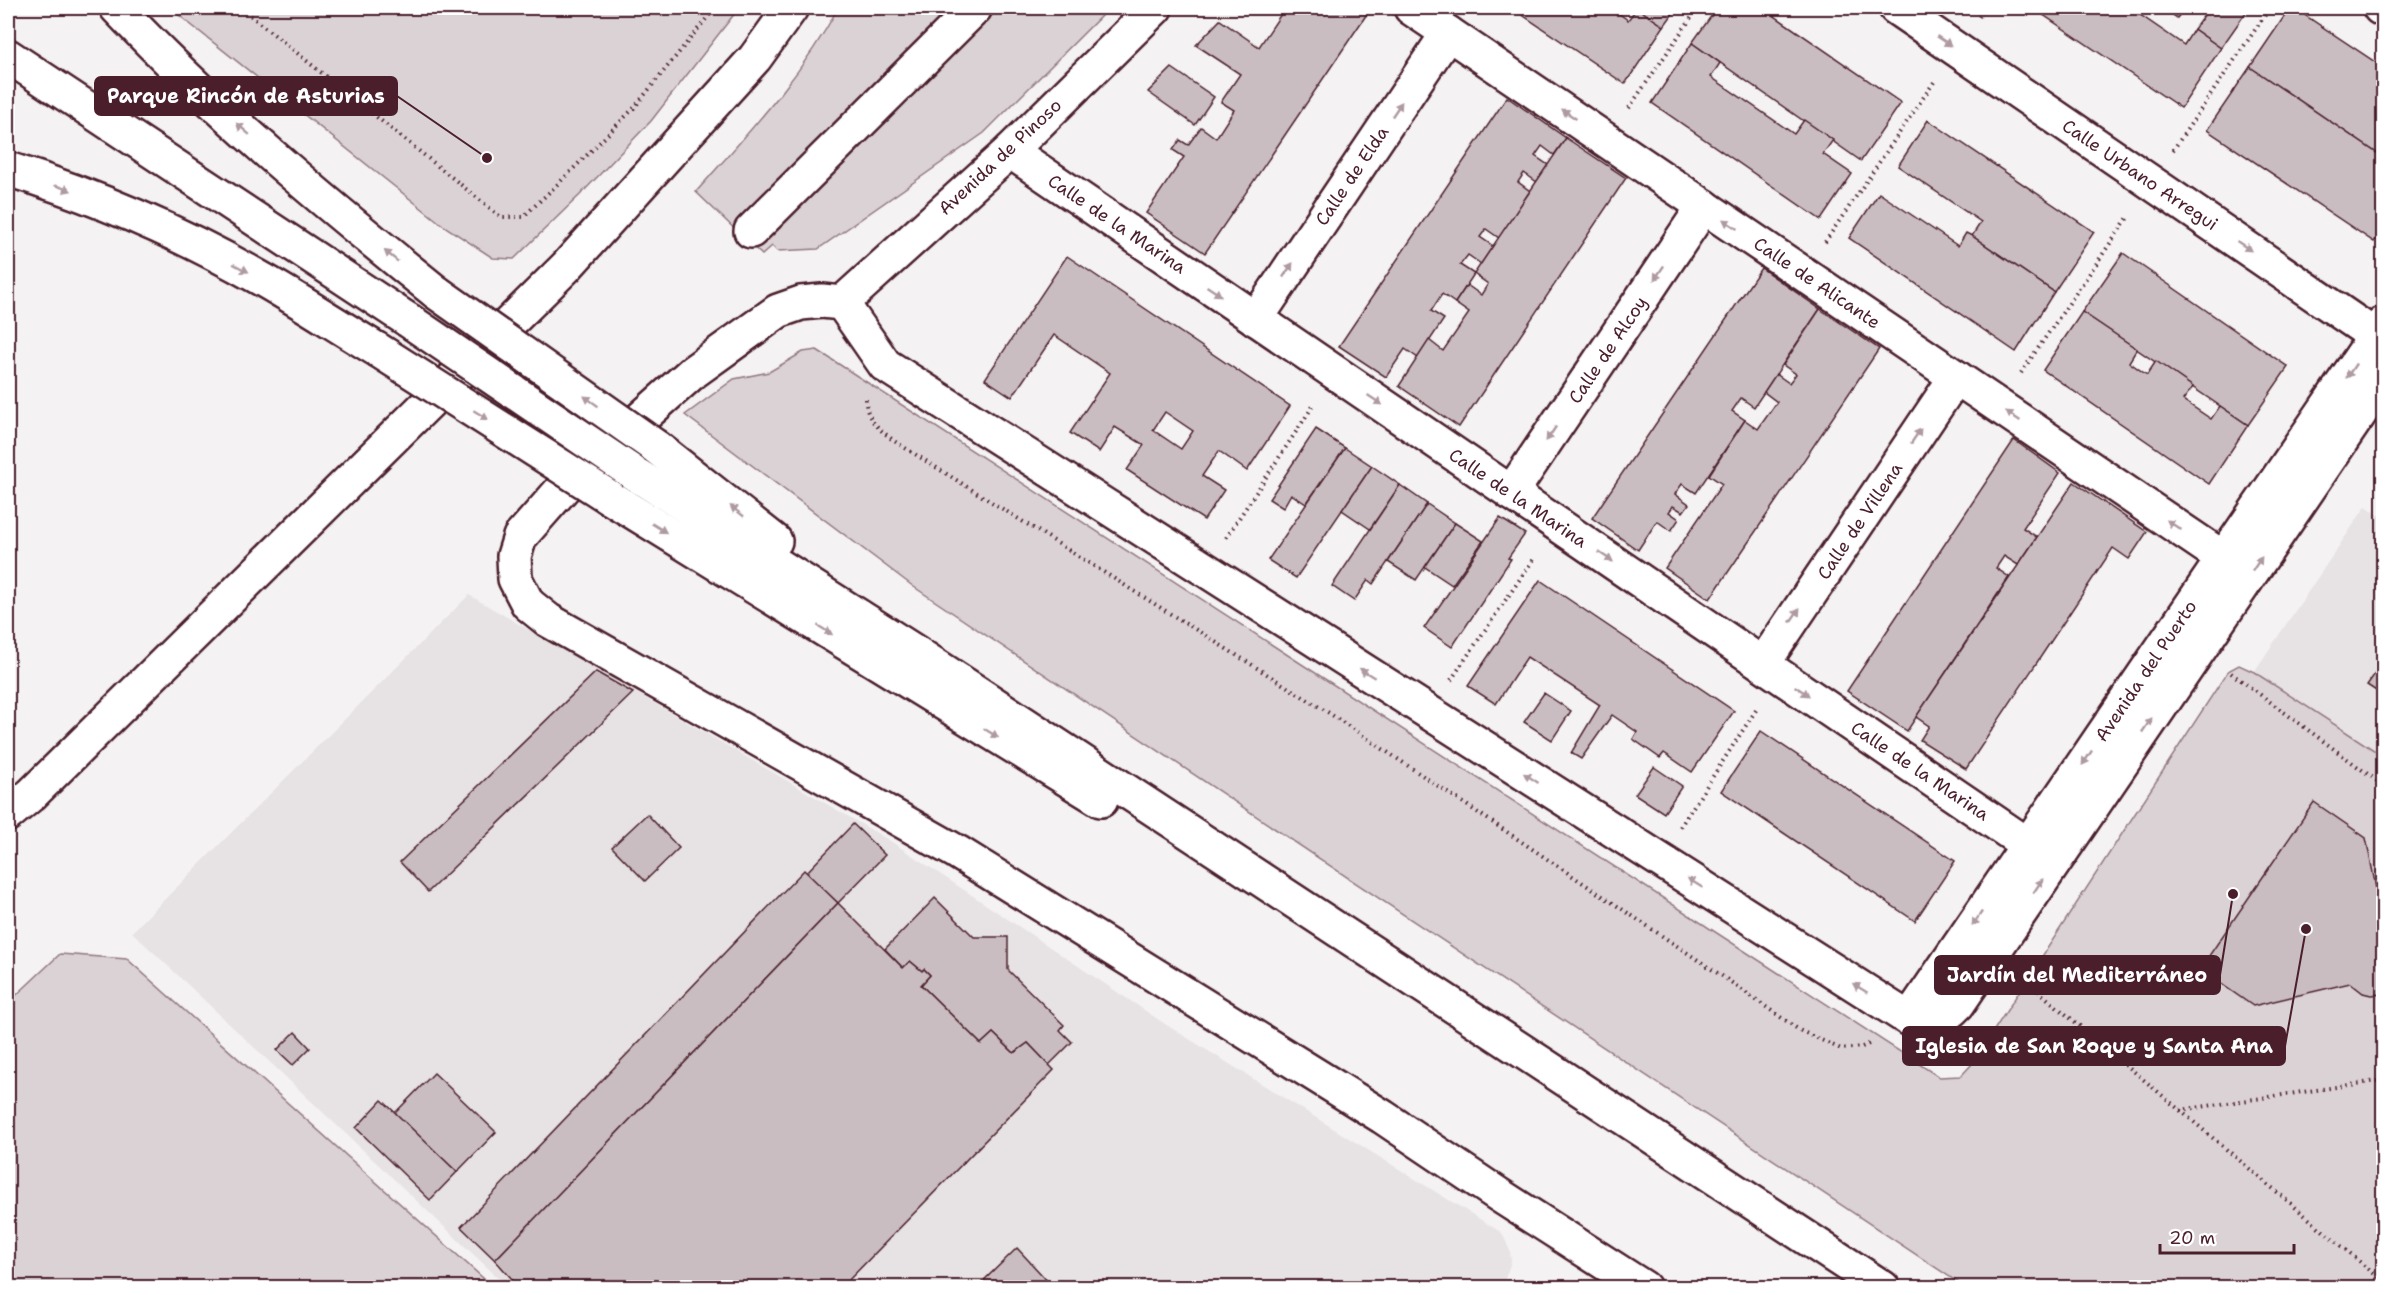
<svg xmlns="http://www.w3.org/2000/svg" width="2391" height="1295" viewBox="0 0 2391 1295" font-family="'Shantell Sans',sans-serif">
	<rect width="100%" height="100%" fill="#f4f2f2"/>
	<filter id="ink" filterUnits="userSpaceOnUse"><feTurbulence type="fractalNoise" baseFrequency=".0167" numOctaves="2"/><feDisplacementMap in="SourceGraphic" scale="12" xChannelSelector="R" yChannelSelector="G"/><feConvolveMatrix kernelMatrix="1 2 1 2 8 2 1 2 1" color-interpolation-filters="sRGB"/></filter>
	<g filter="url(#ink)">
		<!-- built -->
		<g fill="#e7e2e3">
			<path d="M2366,506L2383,518V756L2254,672Z"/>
			<path d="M469,595L892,842L1168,1026L1502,1233L1510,1251L1511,1261L1502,1288L508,1287L132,932Z"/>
		</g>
		<!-- green -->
		<g fill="#dbd2d5" stroke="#927880" stroke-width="1.5">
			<path d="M170,8H739L651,121L580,195L514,259L493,258L444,226Z"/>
			<path d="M838,8H1109L984,133L818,249L777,251L772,246L762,255L696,192C747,134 801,77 838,8Z"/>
			<path d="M817,350L1939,1077L1961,1076L1972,1064L2228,671L2239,665L2254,672L2383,756V1287H1965L1347,877L914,587L685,415L734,379L769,372L803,352Z"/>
			<path d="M60,954L127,959L493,1287H8V1003Z"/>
		</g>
		<!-- building -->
		<g fill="#cabdc1" stroke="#4a1f2b" stroke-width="1.5" fill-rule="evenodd">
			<path d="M1285,8H1371L1205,253L1146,213L1184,157L1173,150L1180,140L1188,145L1201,127L1216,138L1234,110L1221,102L1240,74L1196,45L1220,20L1259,47Z"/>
			<path d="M1512,8H1615L1614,10L1628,20L1637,8L1664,26L1625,84Z"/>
			<path d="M1637,8H1677L1664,26Z"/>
			<path d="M1717,8H1763L1901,103L1861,161L1692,43Z"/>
			<path d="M2033,8H2139L2136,12L2184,45L2194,29L2221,48L2181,108Z"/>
			<path d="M2168,8H2185L2177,18L2166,10Z"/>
			<path d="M2195,8H2249L2221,48L2194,29L2205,14Z"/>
			<path d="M2290,8H2294L2384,68V158L2250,67Z"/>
			<path d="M1692,43L1720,63L1711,77L1794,134L1804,120L1833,140L1823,154L1852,174L1821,220L1652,103Z"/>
			<path d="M2250,67L2384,158V229L2374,242L2207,130Z"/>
			<path d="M1172,68L1214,97L1195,125L1148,92Z"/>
			<path d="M1507,97L1566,138L1554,155L1542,146L1535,156L1548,165L1537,182L1524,173L1518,182L1530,191L1499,238L1486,229L1480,237L1493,246L1481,264L1468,255L1460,265L1474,274L1455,303L1442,294L1431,311L1444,319L1418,358L1405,349L1386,377L1339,346Z"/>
			<path d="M1928,120L2094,232L2054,292L1972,236L1981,222L1898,166Z"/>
			<path d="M1566,138L1626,178L1459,427L1399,386L1429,340L1443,351L1469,313L1455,303L1467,285L1481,295L1488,284L1474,274Z"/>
			<path d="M1879,193L1958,246L1966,233L1972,236L2054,292L2016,352L1849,238Z"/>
			<path d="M2123,253L2288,367L2248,425L2082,312Z"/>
			<path d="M1067,256L1290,406L1247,471L1219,451L1202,476L1224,490L1204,520L1127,470L1144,445L1115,427L1099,452L1070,433L1110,373L1054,335L1012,397L985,379ZM1165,412L1193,431L1181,449L1153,430Z"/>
			<path d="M1761,268L1820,309L1754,407L1741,398L1732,411L1745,420L1696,493L1682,484L1675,494L1689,504L1683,512L1673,506L1669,512L1679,519L1671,531L1657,521L1638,550L1592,518Z"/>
			<path d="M1820,309L1879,349L1710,599L1665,568L1722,484L1709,475L1745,420L1758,429L1777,402L1764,392L1776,374L1789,383L1796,374L1783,365Z"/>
			<path d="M2082,312L2137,349L2129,362L2147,375L2156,361L2193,387L2183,400L2211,419L2220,406L2248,425L2209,484L2043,370Z"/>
			<path d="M1316,429L1345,448L1306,504L1291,494L1283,508L1269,499Z"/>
			<path d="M2014,440L2060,473L2023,528L2037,537L2018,565L2004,556L1996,568L2009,577L1907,731L1847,691Z"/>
			<path d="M1345,448L1372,466L1296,578L1268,560Z"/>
			<path d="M1372,466L1400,485L1370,529L1342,510Z"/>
			<path d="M2074,482L2147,532L2129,559L2113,548L1966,769L1920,740L1929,726L1916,717Z"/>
			<path d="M1400,485L1427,504L1373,584L1368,580L1354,601L1332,586Z"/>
			<path d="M1427,504L1455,523L1416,580L1388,562Z"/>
			<path d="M1500,518L1525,534L1508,558L1511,559L1452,647L1424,628Z"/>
			<path d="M1455,523L1483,541L1452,585L1425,567Z"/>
			<path d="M1540,580L1734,711L1692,772L1664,753L1660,758L1633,739L1637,732L1612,715L1581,759L1571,753L1600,705L1527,657L1496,704L1468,686Z"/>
			<path d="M2384,661V696L2367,685Z"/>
			<path d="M596,672L633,693L428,892L400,862Z"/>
			<path d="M1544,693L1571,711L1552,740L1524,722Z"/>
			<path d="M1761,731L1955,861L1915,921L1721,791Z"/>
			<path d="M1654,767L1682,786L1664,813L1635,794Z"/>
			<path d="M2314,802L2366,838L2376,888L2384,887V994L2371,995L2363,993L2350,983L2253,1006L2200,969Z"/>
			<path d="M647,814L679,848L645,881L612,847Z"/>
			<path d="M853,824L885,855L838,903L806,873Z"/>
			<path d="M804,870L838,903L495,1260L461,1227Z"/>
			<path d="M935,898L974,937H1008V970L1064,1025L1060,1030L1072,1042L1049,1065L1028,1043L1014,1053L993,1033L981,1044L921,985L930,975L924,969L922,971L910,961L903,968L885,949Z"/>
			<path d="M838,903L903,968L910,961L922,971L924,969L930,975L921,985L981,1044L993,1033L1014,1053L1028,1043L1054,1070L841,1288H520L495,1260Z"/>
			<path d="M295,1032L310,1048L293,1065L277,1050Z"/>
			<path d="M434,1073L496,1132L457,1172L395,1113Z"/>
			<path d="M382,1100L457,1172L430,1200L356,1128Z"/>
			<path d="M1017,1248L1054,1288H976Z"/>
		</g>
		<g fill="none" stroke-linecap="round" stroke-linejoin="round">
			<defs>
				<g id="minor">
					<path d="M1411,8L2223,558"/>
					<path d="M1896,8L2384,342"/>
					<path d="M2380,8L2384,10"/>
					<path d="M1010,151L2028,845"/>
					<path d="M751,231L975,8"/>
					<path d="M842,303L1010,151L1155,8"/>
					<path d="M1256,319L1448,33"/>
					<path d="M1511,493L1704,206"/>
					<path d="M1763,664L1956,377"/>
					<path d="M8,814L32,794L566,267L755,58L791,8"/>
					<path d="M1909,1019L2384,323"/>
					<path d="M1644,1288L1499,1195L1383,1117L957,852L548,620L528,604L515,579L514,556L520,537L564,487L693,372L778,311L801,303L822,301L842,303L885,365L1909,1019C1930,1026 1944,1019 1958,1004L2384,378"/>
				</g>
				<g id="highway">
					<path d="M117,8C215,111 325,203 436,292"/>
					<path d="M8,56L408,320"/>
					<path d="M8,169C94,196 179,232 258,277C299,300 338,326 378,350"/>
					<path d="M656,447L775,541"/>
					<path d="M632,472L915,652L1883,1288"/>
					<path d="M609,497L1101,800"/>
				</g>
			</defs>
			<!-- minor casing -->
			<use href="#minor" stroke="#4a1f2b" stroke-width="38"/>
			<!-- highway casing -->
			<use href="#highway" stroke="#4a1f2b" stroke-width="38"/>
			<!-- path -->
			<g stroke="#4a1f2b" stroke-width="4" stroke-dasharray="1.5 4.5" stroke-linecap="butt">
				<path d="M241,8L501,217H523L560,182L634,108L715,8"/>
				<path d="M705,8L711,16"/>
				<path d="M1979,17L1985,8"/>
				<path d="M1629,108L1698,8"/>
				<path d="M2173,150L2270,8"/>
				<path d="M1825,242L1934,82"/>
				<path d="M2021,373L2129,216"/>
				<path d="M866,399C865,420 880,429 894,441L1329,713L1725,978L1799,1030L1841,1049L1862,1047L1871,1043"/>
				<path d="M1226,538L1313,406"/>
				<path d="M2231,673L2384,786"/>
				<path d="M1451,680L1535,557"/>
				<path d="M1680,827L1758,707"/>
				<path d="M2024,979L2384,1282"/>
				<path d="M2180,1110L2384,1080"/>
			</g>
			<!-- minor -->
			<use href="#minor" stroke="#fff" stroke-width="33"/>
			<!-- highway -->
			<use href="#highway" stroke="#fff" stroke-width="33"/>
			<defs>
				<g id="highway-bridge">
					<path d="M436,292L656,447"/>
					<path d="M408,320L632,472"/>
					<path d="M378,350L609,497"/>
				</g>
			</defs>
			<!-- highway-bridge casing -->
			<use href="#highway-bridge" stroke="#4a1f2b" stroke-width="38" stroke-linecap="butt"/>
			<!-- highway-bridge -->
			<use href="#highway-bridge" stroke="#fff" stroke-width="33"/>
		</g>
		<!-- one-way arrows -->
		<defs><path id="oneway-solid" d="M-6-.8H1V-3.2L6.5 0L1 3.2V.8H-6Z" transform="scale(1.5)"/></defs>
		<g fill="#ae9aa0">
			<use href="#oneway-solid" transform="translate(1944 41) rotate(34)"/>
			<use href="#oneway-solid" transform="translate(1397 109) rotate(-56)"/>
			<use href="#oneway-solid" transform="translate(1569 114) rotate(-146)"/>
			<use href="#oneway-solid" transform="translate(243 129) rotate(-139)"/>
			<use href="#oneway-solid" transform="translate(63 188) rotate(19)"/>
			<use href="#oneway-solid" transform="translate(1730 224) rotate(-146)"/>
			<use href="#oneway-solid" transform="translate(2244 246) rotate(34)"/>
			<use href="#oneway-solid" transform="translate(391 256) rotate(-141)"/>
			<use href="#oneway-solid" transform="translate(241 268) rotate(28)"/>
			<use href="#oneway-solid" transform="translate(1288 270) rotate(-56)"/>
			<use href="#oneway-solid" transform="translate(1659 273) rotate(124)"/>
			<use href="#oneway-solid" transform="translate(1214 291) rotate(34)"/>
			<use href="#oneway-solid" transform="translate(2351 371) rotate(124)"/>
			<use href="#oneway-solid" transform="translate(1375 400) rotate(34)"/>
			<use href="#oneway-solid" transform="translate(591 401) rotate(-145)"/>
			<use href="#oneway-solid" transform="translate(481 415) rotate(32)"/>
			<use href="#oneway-solid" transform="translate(2013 416) rotate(-146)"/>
			<use href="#oneway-solid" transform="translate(1551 434) rotate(124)"/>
			<use href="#oneway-solid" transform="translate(1916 436) rotate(-56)"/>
			<use href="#oneway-solid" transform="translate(737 511) rotate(-142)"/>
			<use href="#oneway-solid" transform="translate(2174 525) rotate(-146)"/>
			<use href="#oneway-solid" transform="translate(659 528) rotate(32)"/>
			<use href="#oneway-solid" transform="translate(1606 557) rotate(34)"/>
			<use href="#oneway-solid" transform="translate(2257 564) rotate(-56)"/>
			<use href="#oneway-solid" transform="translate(1795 615) rotate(-56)"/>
			<use href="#oneway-solid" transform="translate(825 630) rotate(32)"/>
			<use href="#oneway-solid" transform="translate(1367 673) rotate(-148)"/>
			<use href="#oneway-solid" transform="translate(1802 691) rotate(34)"/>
			<use href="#oneway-solid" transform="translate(2147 725) rotate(-56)"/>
			<use href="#oneway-solid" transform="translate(991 733) rotate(32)"/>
			<use href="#oneway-solid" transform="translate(2087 758) rotate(124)"/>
			<use href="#oneway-solid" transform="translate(1531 778) rotate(-147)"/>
			<use href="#oneway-solid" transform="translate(1695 883) rotate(-148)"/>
			<use href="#oneway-solid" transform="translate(2038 886) rotate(-56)"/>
			<use href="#oneway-solid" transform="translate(1977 919) rotate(124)"/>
			<use href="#oneway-solid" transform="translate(1860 988) rotate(-148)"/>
		</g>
	</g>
	<g text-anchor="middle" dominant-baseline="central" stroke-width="6" stroke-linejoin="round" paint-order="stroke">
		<!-- street labels -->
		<g font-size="18" fill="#4a1f2b" stroke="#fff">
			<text transform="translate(1000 157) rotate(-43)">Avenida de Pinoso</text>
			<text transform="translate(2140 175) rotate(34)">Calle Urbano Arregui</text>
			<text transform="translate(1352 176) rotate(-56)">Calle de Elda</text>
			<text transform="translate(1117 224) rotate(34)">Calle de la Marina</text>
			<text transform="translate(1817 283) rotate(34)">Calle de Alicante</text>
			<text transform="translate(1608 350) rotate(-56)">Calle de Alcoy</text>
			<text transform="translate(1518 498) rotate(34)">Calle de la Marina</text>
			<text transform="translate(1860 521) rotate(-56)">Calle de Villena</text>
			<text transform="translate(2146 671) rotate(-56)">Avenida del Puerto</text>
			<text transform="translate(1920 771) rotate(34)">Calle de la Marina</text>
		</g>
	</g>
	<!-- callouts -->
	<path fill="none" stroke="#4a1f2b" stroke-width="2" d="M487 158L397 96M2233 894L2220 975M2306 929L2285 1046"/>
	<g fill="#4a1f2b" stroke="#fff" stroke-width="2">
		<circle cx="487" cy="158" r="6"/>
		<circle cx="2233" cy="894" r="6"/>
		<circle cx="2306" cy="929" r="6"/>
	</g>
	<g fill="#4a1f2b" stroke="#4a1f2b" stroke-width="2">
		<rect x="95" y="77" width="302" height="38" rx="6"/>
		<rect x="1935" y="956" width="285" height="38" rx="6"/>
		<rect x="1903" y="1027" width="382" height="38" rx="6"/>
	</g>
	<g font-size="20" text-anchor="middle" font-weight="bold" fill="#fff">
		<text x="246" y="103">Parque Rincón de Asturias</text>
		<text x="2077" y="982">Jardín del Mediterráneo</text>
		<text x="2094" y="1053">Iglesia de San Roque y Santa Ana</text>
	</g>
	<!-- margin -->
	<rect width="2391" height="1295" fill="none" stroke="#fff" stroke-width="30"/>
	<rect x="15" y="15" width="2361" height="1265" fill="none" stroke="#4a1f2b" stroke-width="2" filter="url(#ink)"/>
	<!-- scale -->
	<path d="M2160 1244v9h134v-9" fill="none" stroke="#4a1f2b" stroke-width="3"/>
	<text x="2169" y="1244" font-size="18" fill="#4a1f2b" stroke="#ffffff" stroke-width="4.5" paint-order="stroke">20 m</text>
</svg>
